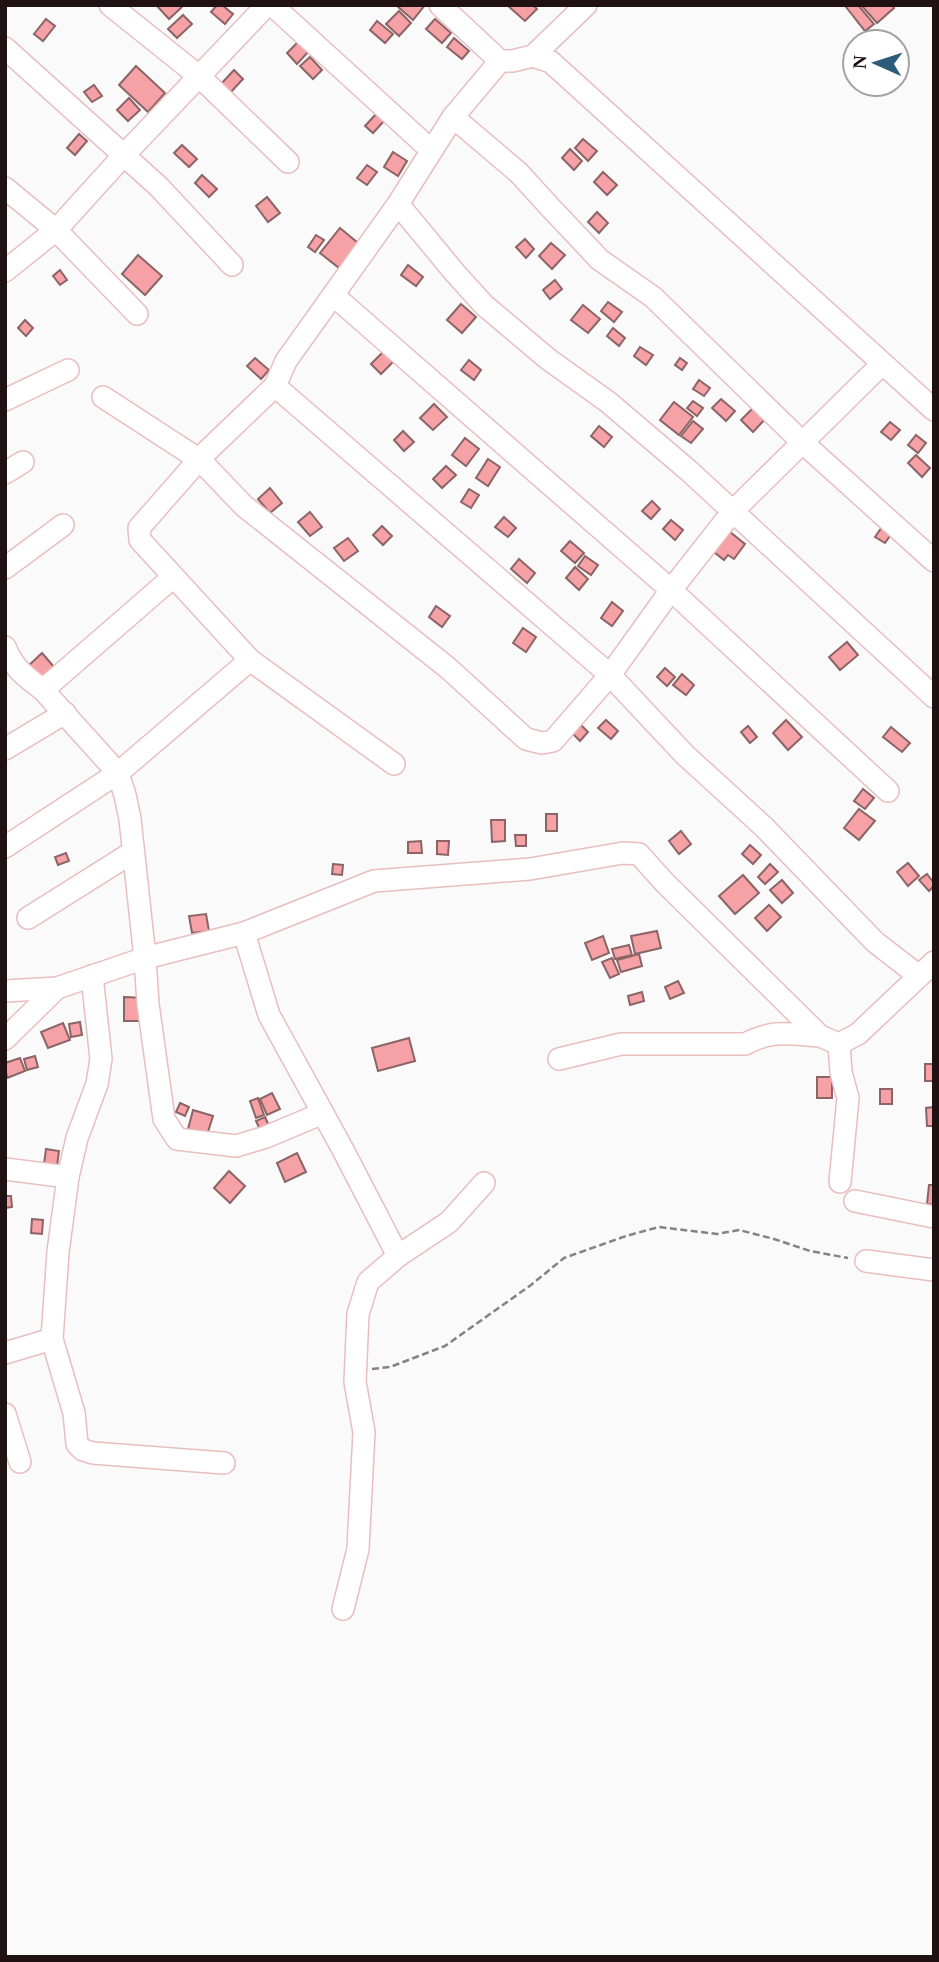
<svg xmlns="http://www.w3.org/2000/svg" width="939" height="1962" viewBox="0 0 939 1962" font-family="Georgia,serif">
	<rect width="100%" height="100%" fill="#fafafa"/>
	<!-- building -->
	<g fill="#f5a1a6" stroke="#8b6466" stroke-width="2">
		<path d="M158,5H184L169,19L157,6Z"/>
		<path d="M217,5H222L233,14L225,24L211,12Z"/>
		<path d="M396,5H425L413,20Z"/>
		<path d="M507,5H533L537,9L525,21Z"/>
		<path d="M847,5H858L874,24L865,31L846,7Z"/>
		<path d="M861,5H892L894,8L877,23Z"/>
		<path d="M399,11L411,23L399,36L386,24Z"/>
		<path d="M183,15L192,24L177,38L168,29Z"/>
		<path d="M46,19L55,26L43,41L34,34Z"/>
		<path d="M435,19L451,33L442,43L426,29Z"/>
		<path d="M377,21L393,34L385,43L370,30Z"/>
		<path d="M454,38L469,51L462,59L447,47Z"/>
		<path d="M299,41L309,51L297,64L287,53Z"/>
		<path d="M310,57L322,70L313,79L300,66Z"/>
		<path d="M136,66L165,93L148,112L119,85Z"/>
		<path d="M234,70L243,79L230,93L221,84Z"/>
		<path d="M94,85L102,96L92,102L84,92Z"/>
		<path d="M129,98L140,110L128,121L117,110Z"/>
		<path d="M377,113L385,120L373,133L365,126Z"/>
		<path d="M79,134L87,141L75,155L67,148Z"/>
		<path d="M583,139L597,151L588,161L575,148Z"/>
		<path d="M182,145L197,159L189,167L174,153Z"/>
		<path d="M570,149L582,161L574,170L562,158Z"/>
		<path d="M393,152L407,161L398,176L384,167Z"/>
		<path d="M367,165L377,172L367,185L357,178Z"/>
		<path d="M603,172L617,185L607,195L594,182Z"/>
		<path d="M202,175L217,189L209,197L195,183Z"/>
		<path d="M267,197L280,213L268,222L256,206Z"/>
		<path d="M597,212L608,223L599,233L588,222Z"/>
		<path d="M340,228L358,243L339,268L320,253Z"/>
		<path d="M316,235L324,240L315,252L308,247Z"/>
		<path d="M525,239L534,249L526,258L516,247Z"/>
		<path d="M551,243L565,255L552,269L539,256Z"/>
		<path d="M138,255L162,276L145,295L122,274Z"/>
		<path d="M408,265L423,277L416,286L401,275Z"/>
		<path d="M60,270L67,280L60,285L53,276Z"/>
		<path d="M555,280L562,289L550,299L543,290Z"/>
		<path d="M608,302L622,312L614,322L601,311Z"/>
		<path d="M461,304L476,317L462,333L447,320Z"/>
		<path d="M583,305L600,319L588,333L571,320Z"/>
		<path d="M25,320L33,328L26,336L18,328Z"/>
		<path d="M613,328L625,338L619,346L607,336Z"/>
		<path d="M640,347L653,355L646,365L634,356Z"/>
		<path d="M385,350L395,360L381,374L371,364Z"/>
		<path d="M255,358L269,370L261,379L247,366Z"/>
		<path d="M680,358L687,363L682,370L675,365Z"/>
		<path d="M469,360L481,370L474,380L461,370Z"/>
		<path d="M699,380L710,388L704,396L693,389Z"/>
		<path d="M721,399L735,411L726,421L712,408Z"/>
		<path d="M693,401L703,408L697,416L687,408Z"/>
		<path d="M674,402L693,417L679,435L660,420Z"/>
		<path d="M434,404L447,417L433,430L420,418Z"/>
		<path d="M757,404L769,415L753,432L741,420Z"/>
		<path d="M693,421L703,429L691,443L681,436Z"/>
		<path d="M890,422L900,430L891,440L881,432Z"/>
		<path d="M599,426L612,437L604,447L591,436Z"/>
		<path d="M403,431L414,442L404,451L394,440Z"/>
		<path d="M916,435L926,443L918,453L908,445Z"/>
		<path d="M465,438L479,449L466,466L452,455Z"/>
		<path d="M916,455L930,468L922,477L908,463Z"/>
		<path d="M488,459L500,467L488,486L476,478Z"/>
		<path d="M446,466L456,475L442,488L433,479Z"/>
		<path d="M270,488L282,503L270,513L258,499Z"/>
		<path d="M469,489L479,495L471,508L461,502Z"/>
		<path d="M652,501L660,509L651,519L642,511Z"/>
		<path d="M310,512L322,527L310,536L298,522Z"/>
		<path d="M504,517L516,528L508,537L495,527Z"/>
		<path d="M671,520L683,530L675,540L663,529Z"/>
		<path d="M884,524L894,530L885,543L875,537Z"/>
		<path d="M382,526L392,536L383,545L373,535Z"/>
		<path d="M730,532L745,544L734,559L728,555L724,560L714,552Z"/>
		<path d="M348,538L358,551L344,561L334,548Z"/>
		<path d="M570,541L584,553L575,563L561,551Z"/>
		<path d="M585,556L598,565L591,575L578,566Z"/>
		<path d="M519,559L535,573L527,583L511,569Z"/>
		<path d="M575,567L588,579L579,590L566,578Z"/>
		<path d="M612,602L623,611L612,626L601,618Z"/>
		<path d="M436,606L450,616L442,627L429,617Z"/>
		<path d="M523,628L536,637L526,652L513,643Z"/>
		<path d="M847,642L858,655L840,670L829,657Z"/>
		<path d="M42,653L54,667L39,682L26,668Z"/>
		<path d="M665,668L675,677L667,686L657,677Z"/>
		<path d="M682,674L694,685L686,695L673,685Z"/>
		<path d="M606,720L618,731L611,739L598,728Z"/>
		<path d="M786,720L802,737L788,750L773,733Z"/>
		<path d="M579,723L588,732L580,741L571,732Z"/>
		<path d="M748,726L757,737L750,743L741,732Z"/>
		<path d="M891,727L910,743L902,752L883,737Z"/>
		<path d="M863,789L874,798L865,809L854,801Z"/>
		<path d="M859,809L875,821L859,840L844,828Z"/>
		<rect x="546" y="814" width="11" height="17"/>
		<path d="M491,820H505V841L492,842Z"/>
		<path d="M681,831L691,844L679,854L669,841Z"/>
		<path d="M515,835H526V846H516Z"/>
		<path d="M421,841L422,853H408V842Z"/>
		<path d="M437,841H449L448,855L437,854Z"/>
		<path d="M750,845L761,855L753,864L742,854Z"/>
		<path d="M66,853L69,861L58,865L55,857Z"/>
		<path d="M908,863L919,876L908,886L897,872Z"/>
		<path d="M333,864L343,865L342,875L332,874Z"/>
		<path d="M770,864L778,872L765,884L758,877Z"/>
		<path d="M927,874L934,883V886L929,891L919,880Z"/>
		<path d="M743,875L759,893L735,914L719,896Z"/>
		<path d="M782,880L793,893L782,903L770,890Z"/>
		<path d="M769,905L781,917L767,931L755,918Z"/>
		<path d="M206,914L209,931L192,933L189,916Z"/>
		<path d="M657,931L661,948L635,954L631,936Z"/>
		<path d="M603,936L609,953L592,960L585,943Z"/>
		<path d="M629,945L632,955L615,959L612,949Z"/>
		<path d="M639,954L642,966L621,972L617,960Z"/>
		<path d="M612,958L619,974L610,978L602,962Z"/>
		<path d="M678,981L684,993L670,999L665,987Z"/>
		<path d="M642,992L644,1001L630,1005L628,996Z"/>
		<path d="M124,997L145,998V1021H124Z"/>
		<path d="M80,1022L82,1035L71,1037L69,1024Z"/>
		<path d="M63,1023L70,1040L48,1048L41,1032Z"/>
		<path d="M409,1038L415,1061L378,1071L372,1048Z"/>
		<path d="M35,1056L38,1067L27,1070L24,1059Z"/>
		<path d="M20,1058L25,1071L7,1078L5,1063Z"/>
		<rect x="925" y="1064" width="9" height="17"/>
		<rect x="817" y="1077" width="15" height="21"/>
		<rect x="880" y="1089" width="12" height="15"/>
		<path d="M272,1093L280,1109L267,1115L260,1099Z"/>
		<path d="M258,1098L264,1115L256,1118L250,1101Z"/>
		<path d="M180,1103L189,1107L185,1116L176,1112Z"/>
		<path d="M934,1107V1126H927L926,1108Z"/>
		<path d="M193,1110L213,1116L207,1135L188,1129Z"/>
		<path d="M265,1117L270,1128L261,1132L256,1121Z"/>
		<path d="M46,1149L59,1151L57,1166L44,1164Z"/>
		<path d="M297,1153L306,1172L285,1182L277,1163Z"/>
		<path d="M229,1171L245,1186L230,1203L214,1188Z"/>
		<path d="M929,1185H934V1205L927,1204Z"/>
		<path d="M5,1196H11L12,1207L5,1208Z"/>
		<path d="M32,1219L43,1220L42,1234L31,1233Z"/>
	</g>
	<g fill="none" stroke-linecap="round" stroke-linejoin="round">
		<defs>
			<g id="minor">
				<path d="M110,5L200,77L288,162"/>
				<path d="M272,5L431,150"/>
				<path d="M5,48L158,186L232,265"/>
				<path d="M533,56L586,5"/>
				<path d="M500,61H512L533,56L551,62L934,410"/>
				<path d="M453,117L519,173L548,205L600,260L653,297L802,442L934,561"/>
				<path d="M5,188L56,230L137,314"/>
				<path d="M398,204L455,273L484,305L548,359L608,402L688,470L934,697"/>
				<path d="M5,271L56,230L124,155L267,5"/>
				<path d="M333,295L671,590L888,791"/>
				<path d="M275,386L610,675L685,755L764,827L875,942L919,976"/>
				<path d="M103,397L200,460L244,506L448,668L526,739L542,743L553,741L610,675L671,590L733,511L882,364"/>
				<path d="M5,400L68,370"/>
				<path d="M5,473L23,462"/>
				<path d="M5,568L63,525"/>
				<path d="M172,578L43,690L118,773L125,795L130,819L145,958L148,1004L164,1119L177,1139L236,1146L266,1137L323,1113"/>
				<path d="M5,647C14,669 25,676 43,690"/>
				<path d="M5,749L65,713"/>
				<path d="M394,764L250,660L140,540L139,528L203,455L275,386L286,361L398,204L453,117L500,61L440,5"/>
				<path d="M5,847L118,773L250,660"/>
				<path d="M28,918L133,852"/>
				<path d="M244,933L269,1015L342,1148L398,1256"/>
				<path d="M92,976L101,1059L97,1084L77,1138L68,1177L58,1252L52,1339L74,1413L77,1444L83,1450L93,1453L224,1463"/>
				<path d="M5,991L57,988L145,958L244,933L374,881L530,869L623,853L639,854L664,882L820,1036L839,1044L858,1034L934,962"/>
				<path d="M5,1039L57,988"/>
				<path d="M839,1044L841,1072L848,1098L840,1182"/>
				<path d="M559,1059L621,1044H745C774,1029 788,1034 820,1036"/>
				<path d="M5,1169L68,1177"/>
				<path d="M855,1201L934,1217"/>
				<path d="M866,1261L934,1270"/>
				<path d="M5,1353L52,1339"/>
				<path d="M5,1414L20,1462"/>
				<path d="M343,1609L358,1549L364,1432L355,1382L358,1314L368,1282L398,1256L449,1222L484,1183"/>
			</g>
		</defs>
		<!-- minor casing -->
		<use href="#minor" stroke="#e9bebf" stroke-width="24"/>
		<!-- path -->
		<path stroke="#888081" stroke-width="2.5" stroke-dasharray="7 3.5" stroke-linecap="butt" d="M372,1369L390,1367L445,1346L531,1285L564,1258L626,1236L659,1227L717,1234L739,1230L774,1239L810,1251L848,1258"/>
		<!-- minor -->
		<use href="#minor" stroke="#fff" stroke-width="21"/>
	</g>
	<!-- border -->
	<rect width="939" height="1962" fill="none" stroke="#201112" stroke-width="14"/>
	<!-- north arrow -->
	<g transform="translate(876 63) rotate(273)"><circle r="33" fill="#ffffff" stroke="#a6a0a0" stroke-width="2"/>
	<path d="M0-5L12 26L0 18L-12 26Z" fill="#2c5b7a"/>
	<text y="-10" font-size="19" font-weight="bold" text-anchor="middle" fill="#201112">N</text>
	</g>
</svg>
